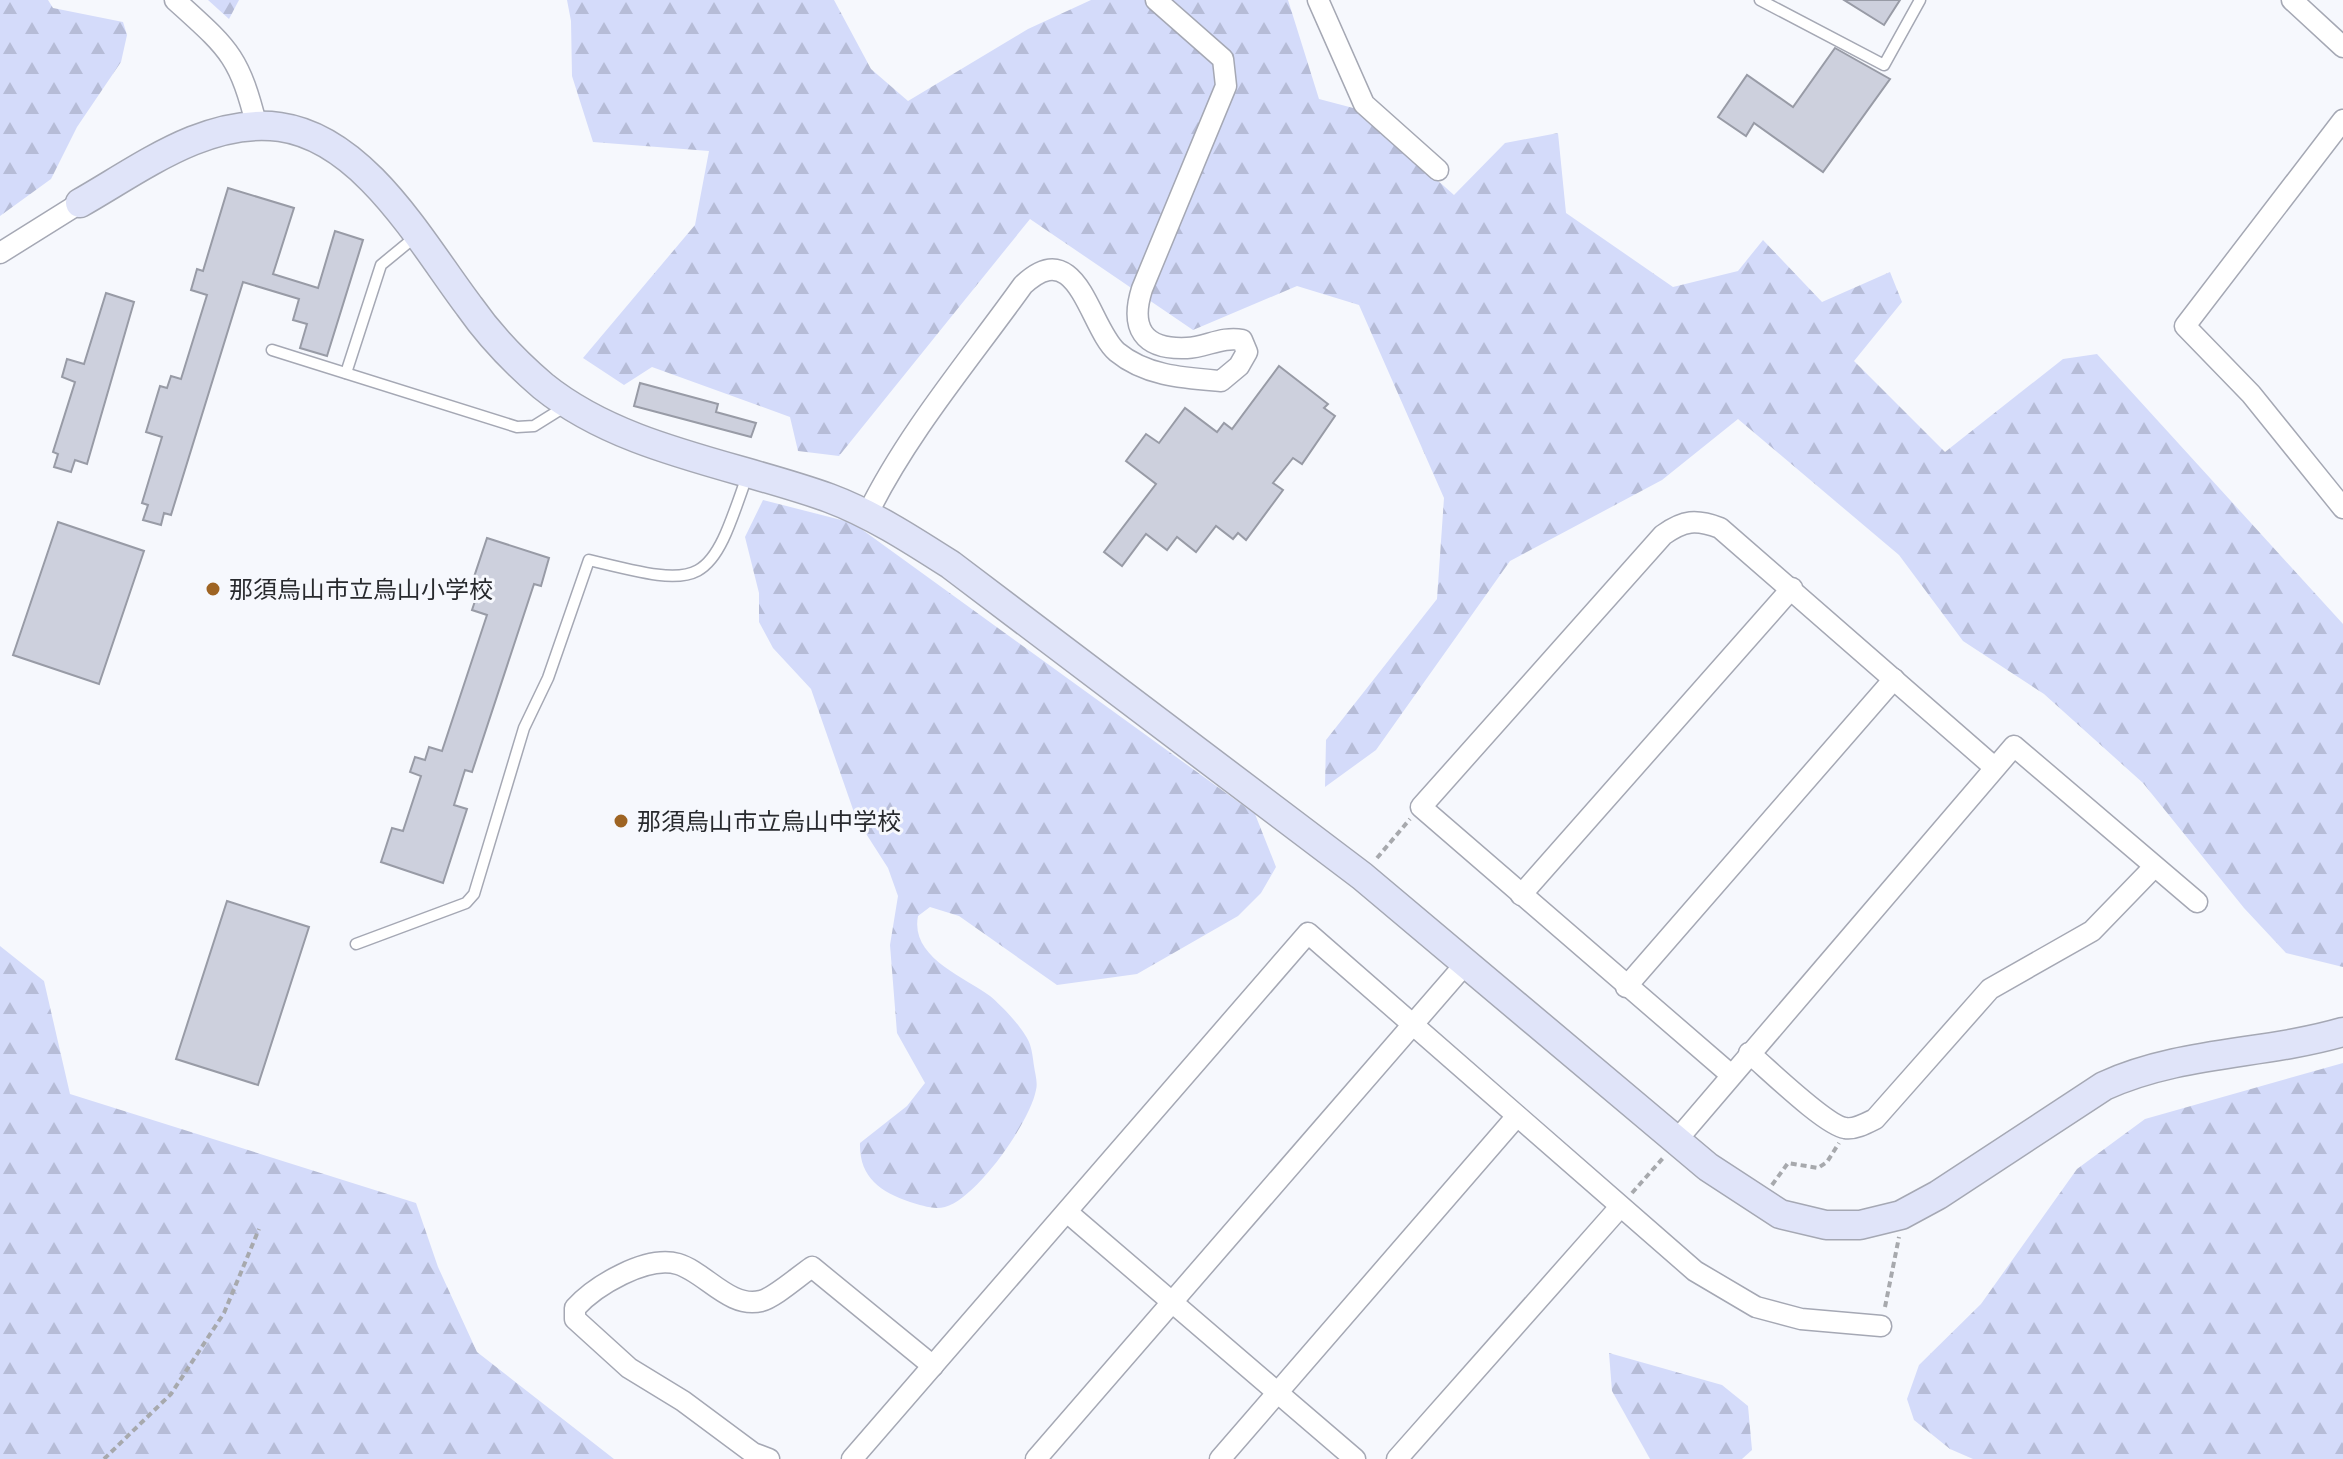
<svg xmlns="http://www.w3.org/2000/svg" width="2343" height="1459" viewBox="0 0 2343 1459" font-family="'DM Sans','Noto Sans JP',sans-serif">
	<defs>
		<pattern id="forest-firs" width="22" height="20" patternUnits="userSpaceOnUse" patternTransform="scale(2)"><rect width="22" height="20" fill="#d4dbfa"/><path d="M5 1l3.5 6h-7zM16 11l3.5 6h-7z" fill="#b6bcd7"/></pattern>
	</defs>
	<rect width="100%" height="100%" fill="#f6f8fd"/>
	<!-- forest -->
	<g fill="url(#forest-firs)">
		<path d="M0,0H48L53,8L123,22L127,35L121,62L77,127L51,179L0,216Z"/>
		<path d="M208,0H239L229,19Z"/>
		<path d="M567,0H834L871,69L908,101L1028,29L1091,0H1288L1319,99L1357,109L1454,195L1505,143L1558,133L1566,213L1673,287L1738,271L1763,240L1822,302L1890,272L1902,302L1854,361L1945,452L2063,359L2097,354L2343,624V967L2286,953L2244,908L2143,783L2044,694L1963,641L1899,555L1738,419L1662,480L1510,561L1376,750L1325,787L1326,740L1437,599L1444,498L1359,305L1297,286L1193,330L1030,219L839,456L798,451L790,417L652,367L624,385L583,358L695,225L709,151L593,142L572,76L571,21Z"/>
		<path d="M763,500L853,523L1255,814L1276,867L1261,893L1238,916L1137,974L1057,985L959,916L930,907L918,916C910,957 963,976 990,996C1002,1006 1023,1028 1029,1042C1032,1049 1033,1059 1034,1066C1035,1074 1038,1082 1036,1090C1030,1122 977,1198 945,1207C933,1210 921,1205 910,1202C880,1192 859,1177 860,1143L907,1106L925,1083L897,1033L890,945L898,896L888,868L856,818L811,689L773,648L759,622V593L745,537Z"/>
		<path d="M0,946L44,981L70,1094L416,1203L438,1267L477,1352L614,1459H0Z"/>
		<path d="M2343,1063V1459H1973L1950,1449L1914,1420L1907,1399L1919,1365L1981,1304L2077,1169L2145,1119Z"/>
		<path d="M1609,1353L1722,1385L1748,1406L1752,1450L1742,1459H1650L1612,1391Z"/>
	</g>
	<!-- building -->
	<g fill="#cdd0dd" stroke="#989ba6" stroke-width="2">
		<path d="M1844,0H1900L1884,25Z"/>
		<path d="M1835,48L1890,79L1823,172L1754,123L1746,136L1718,117L1747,75L1793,107Z"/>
		<path d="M228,188L294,208L273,274L318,288L335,231L363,240L327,356L300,348L307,324L293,320L299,299L243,282L171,515L164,513L161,525L143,520L148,505L142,503L162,437L146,432L160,386L167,388L171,376L181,379L207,295L191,290L197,269L203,271Z"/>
		<path d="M106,293L134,302L87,464L75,460L71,472L54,467L58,454L53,452L75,382L62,377L67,359L84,364Z"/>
		<path d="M1279,366L1328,404L1324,408L1335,416L1302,464L1293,458L1273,483L1283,490L1246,540L1238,533L1233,539L1216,526L1196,552L1177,537L1167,550L1146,534L1122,566L1104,552L1156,484L1126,461L1146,434L1159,443L1185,408L1217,432L1224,423L1232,429Z"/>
		<path d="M640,383L718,404L716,412L756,423L751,437L634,406Z"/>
		<path d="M58,522L144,551L99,684L13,655Z"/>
		<path d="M487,538L549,558L541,586L534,584L472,772L465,770L454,805L467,809L443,883L381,862L392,828L403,831L421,776L410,772L415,757L425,760L429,747L442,751L487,615L472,610L482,580L474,577Z"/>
		<path d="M227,901L309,927L258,1085L176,1059Z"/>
	</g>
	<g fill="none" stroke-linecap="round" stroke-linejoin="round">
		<defs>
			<g id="lane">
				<path d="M1760,0L1884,65L1920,0"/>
				<path d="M272,350L517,427L534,426L566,406"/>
				<path d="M346,373L381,265L415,237"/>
				<path d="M356,944L466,903L474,894L524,728L548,678L589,560C706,589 709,588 748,473"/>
			</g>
			<g id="street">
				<path d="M175,0C229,49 239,55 257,127"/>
				<path d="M1318,0L1364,104L1438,170"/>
				<path d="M2292,0L2343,47"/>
				<path d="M2343,120L2185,326L2251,394L2343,508"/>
				<path d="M0,253L80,203"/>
				<path d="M867,515C907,433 970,359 1023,285C1078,233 1089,328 1117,352C1146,376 1184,378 1221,381L1239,366L1247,352L1242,340C1223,336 1206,347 1187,348C1142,350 1130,327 1142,289L1226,86L1223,59L1156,0"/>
				<path d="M1521,895L1792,588"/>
				<path d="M1626,987L1894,679"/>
				<path d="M1749,1053C1767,1068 1825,1125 1845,1128C1854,1130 1867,1123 1875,1119L1990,989L2092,931L2154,867"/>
				<path d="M1730,1074L1421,807L1663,535C1684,520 1696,519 1720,528L1994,767"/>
				<path d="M1676,1141L2014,746L2197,902"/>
				<path d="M1067,1212L1355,1459"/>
				<path d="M769,1459L753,1453L683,1401L629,1368L575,1319V1308C595,1286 646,1255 678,1264C705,1272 730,1309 761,1301C774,1298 800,1275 812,1267L933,1366"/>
				<path d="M852,1459L1308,933L1695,1271L1756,1307L1801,1319L1881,1326"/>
				<path d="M1036,1459L1467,962"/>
				<path d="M1220,1459L1517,1116"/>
				<path d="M1397,1459L1620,1207"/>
			</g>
			<path id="secondary" d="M80,203C140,169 207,117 280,127C365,139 422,244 469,306C490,336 515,362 543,386C622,450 735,464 829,498C872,514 912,540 951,565L1362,876L1708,1167L1780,1214L1826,1225H1860L1901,1215L1938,1195L2104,1086C2181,1051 2264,1055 2343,1032"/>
		</defs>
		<!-- lane casing -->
		<use href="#lane" stroke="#a5a8b4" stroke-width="13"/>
		<!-- street casing -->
		<use href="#street" stroke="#a5a8b4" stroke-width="23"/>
		<!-- secondary casing -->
		<use href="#secondary" stroke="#a5a8b4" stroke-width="31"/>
		<!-- path -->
		<g stroke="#a7a9ad" stroke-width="4" stroke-dasharray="6 4" stroke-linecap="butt">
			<path d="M1377,858L1410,819"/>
			<path d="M1772,1185L1788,1163L1818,1168L1827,1162L1839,1143"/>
			<path d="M1632,1193L1663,1158"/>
			<path d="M1885,1307L1899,1237"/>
			<path d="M104,1459L171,1394L224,1313L259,1229"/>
		</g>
		<!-- lane -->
		<use href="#lane" stroke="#fff" stroke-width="10"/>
		<!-- street -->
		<use href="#street" stroke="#fff" stroke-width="20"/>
		<!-- secondary -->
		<use href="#secondary" stroke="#e0e4f9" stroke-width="28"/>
	</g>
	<!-- markers -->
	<g fill="#9e6423" stroke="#f6f8fd" stroke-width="3">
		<circle cx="213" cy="589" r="8"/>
		<circle cx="621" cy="821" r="8"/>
	</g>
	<g text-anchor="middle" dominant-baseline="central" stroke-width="6" stroke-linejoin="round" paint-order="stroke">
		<!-- poi labels -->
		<g font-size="24" fill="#282a2e" stroke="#f6f8fd" text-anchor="start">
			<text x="229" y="589">那須烏山市立烏山小学校</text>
			<text x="637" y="821">那須烏山市立烏山中学校</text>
		</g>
	</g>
</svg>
